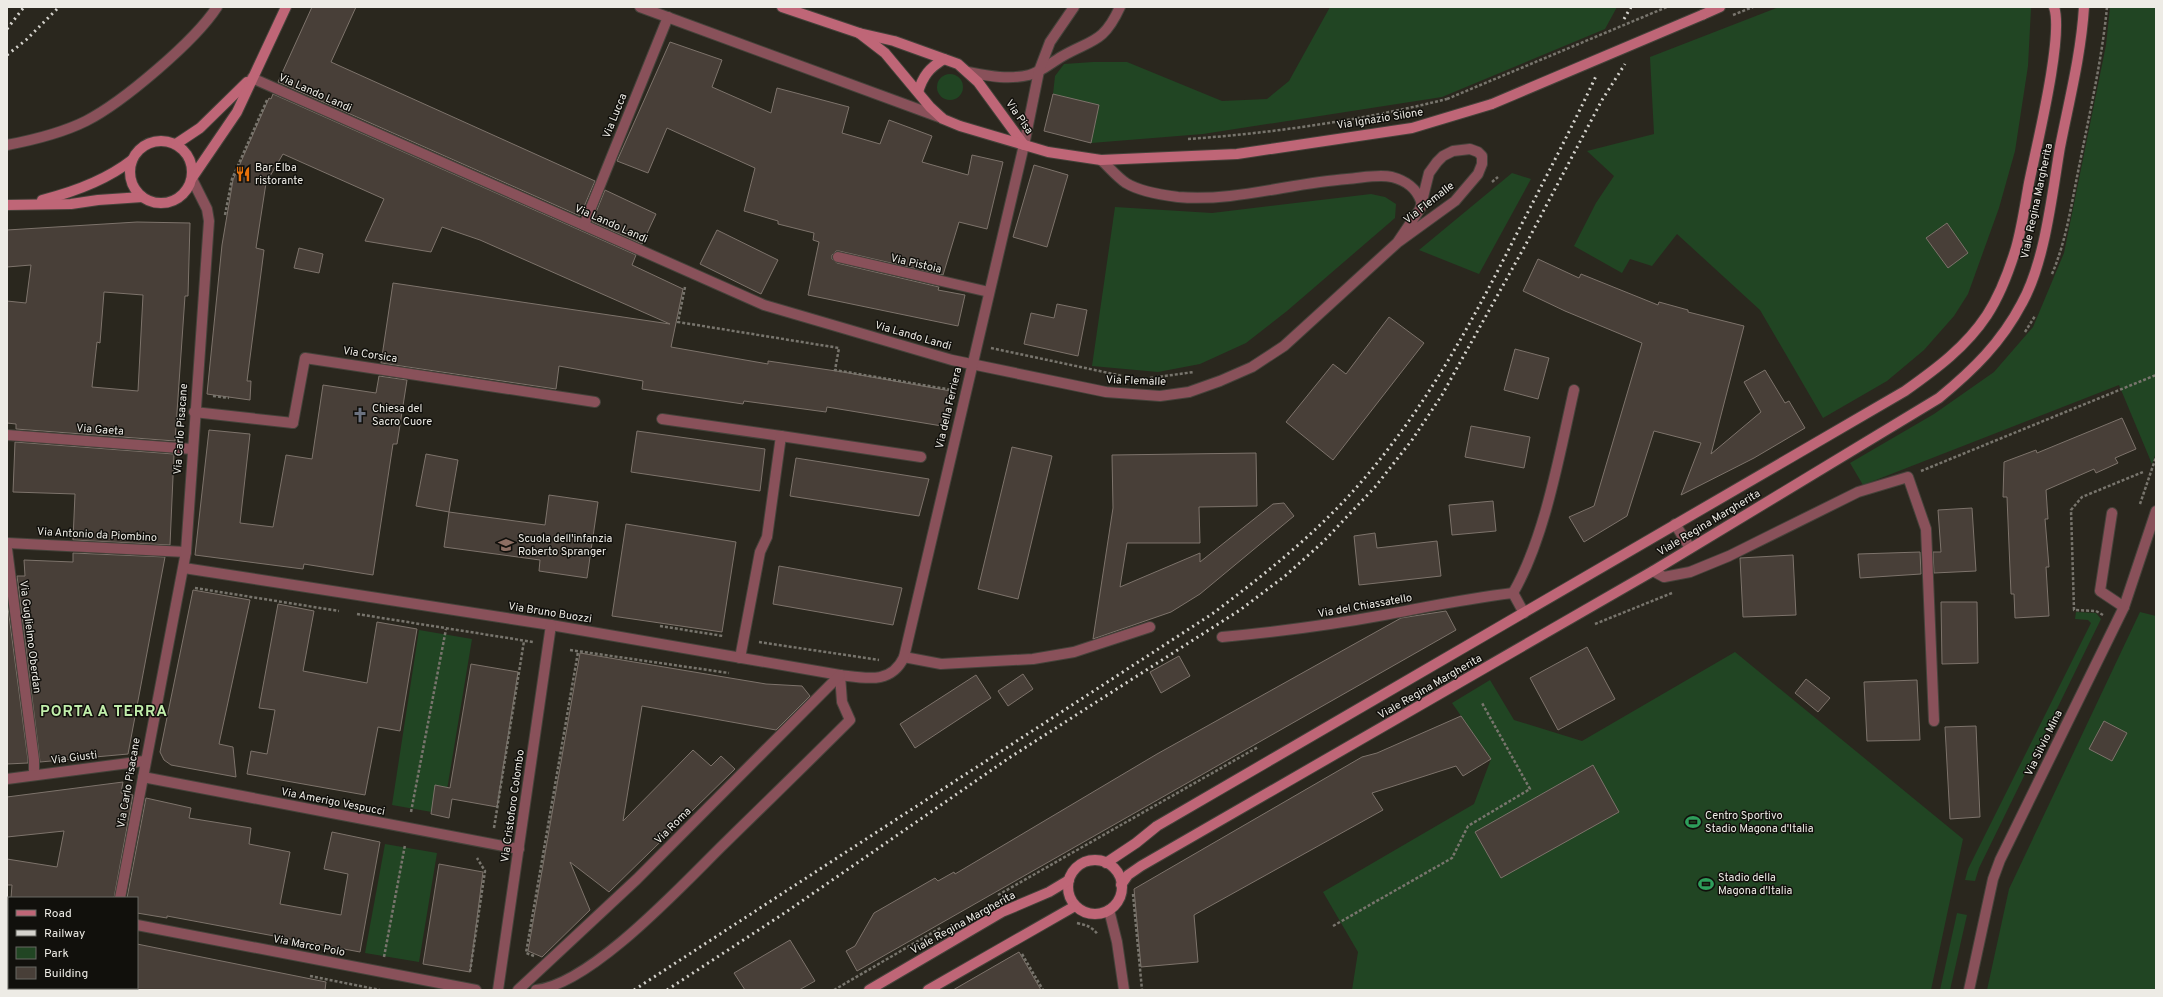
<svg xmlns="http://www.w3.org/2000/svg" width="2163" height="997" viewBox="0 0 2163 997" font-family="Overpass,sans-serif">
	<rect width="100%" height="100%" fill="#2a271e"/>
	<!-- green -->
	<g fill="#214523">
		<path d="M1330,7H1617L1605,29L1442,97L1203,134L1091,143L1099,105L1053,94L1055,76L1064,64L1093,62H1127L1222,101L1267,99L1289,81Z"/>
		<path d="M1779,7L2031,8L2028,66L2015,151L1999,208L1968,294L1954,316L1924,350L1887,381L1823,418L1760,310L1677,234L1652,266L1630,259L1622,273L1574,246L1596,203L1614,176L1587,151L1654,134L1650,57Z"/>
		<path d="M2110,7H2156V453L2152,464L2119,385L1863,485L1850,463L1934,414L1994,372L2033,327L2064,253L2106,45Z"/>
		<circle cx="950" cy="87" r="13"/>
		<path d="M1512,173L1531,179L1479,274L1419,250Z"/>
		<path d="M1371,194L1385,197L1396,204L1395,218L1287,311L1246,343L1200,364L1158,372L1092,366L1115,207L1212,213Z"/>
		<path d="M2076,612L2096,613L2101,619L1979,868L1975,881L1965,880L1968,869L2091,623L2088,620L2075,619Z"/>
		<path d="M2140,612L2156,616V990H1987L2009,889Z"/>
		<path d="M419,630L472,639L443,814L392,805Z"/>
		<path d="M1735,652L1963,839L1931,990H1352L1358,952L1323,892L1474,804L1491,759L1452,703L1490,680L1514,720L1582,741Z"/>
		<path d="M385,844L437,853L419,962L365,953Z"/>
		<path d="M1957,913L1967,915L1950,990H1940Z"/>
	</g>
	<!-- building -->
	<g fill="#483f38" stroke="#7d736b" fill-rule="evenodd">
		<path d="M312,7H356L331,62L595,181L580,216L278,82Z"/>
		<path d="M670,42L722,60L712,87L771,113L777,88L849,107L842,133L880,144L889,120L932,136L922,162L968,175L972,155L1003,162L987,229L959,222L943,275L839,251H836L832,255V259L837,263L939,287L938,290L965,295L958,326L808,295L819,242L813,240L814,233L778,224V221L744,211L755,168L667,128L648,173L617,161Z"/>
		<path d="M273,94L636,255L632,265L683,289L671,347L768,364V361L843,372L951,391L942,426L827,407L826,412L744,401L743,404L642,389L643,381L559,366L556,389L381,363L393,283L670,324L480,240L442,227L431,252L365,241L384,199L283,154L266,183L256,248L264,250L247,381H251L250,400L207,394L222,245L233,180L269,98L271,99Z"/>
		<path d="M1053,94L1099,105L1091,143L1044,131Z"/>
		<path d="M1034,165L1068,175L1047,247L1013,237Z"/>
		<path d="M605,190L656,214L642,244L592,222Z"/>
		<path d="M137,222L190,223L188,296H185L175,441L16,429V424L7,423V301L26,303L31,265L7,267V230ZM104,292L143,295L138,391L92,387L97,342L100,343Z"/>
		<path d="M1947,223L1968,253L1948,268L1926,238Z"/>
		<path d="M717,230L778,260L761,294L700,264Z"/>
		<path d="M299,248L323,254L319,273L294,268Z"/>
		<path d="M1538,259L1579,278L1581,274L1658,305L1659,302L1688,310V312L1744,326L1711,454L1761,412L1744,382L1765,370L1785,403L1789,401L1805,428L1754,458L1681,495L1701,443L1654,431L1627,516L1584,542L1569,517L1594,506L1642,343L1565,311L1523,291Z"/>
		<path d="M1057,304L1087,310L1078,356L1024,344L1031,313L1054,318Z"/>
		<path d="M1389,317L1424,343L1333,460L1286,422L1333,364L1346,374Z"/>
		<path d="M1515,349L1549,358L1538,399L1504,390Z"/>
		<path d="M379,376L407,380L397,444H393L373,575L304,564L303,569L195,555L209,430L250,434L240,523L273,527L286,455L312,459L323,385L376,393Z"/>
		<path d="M2122,418L2136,449L2115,458L2118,463L2096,473L2094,469L2046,490L2048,519H2045L2049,567H2046L2049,616L2015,618L2014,594H2011L2007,497H2003L2004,462L2036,450L2037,453Z"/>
		<path d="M1471,426L1530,437L1524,468L1465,457Z"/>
		<path d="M637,431L765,449L760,491L631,472Z"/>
		<path d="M15,442L174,454L170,545L73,540L75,494L13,492Z"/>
		<path d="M1012,447L1052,456L1018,599L978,589Z"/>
		<path d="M1256,453L1257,506L1199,507L1200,543H1127L1120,587L1200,553V562L1273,504L1284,503L1294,516L1200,594L1171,612L1093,639L1113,508L1112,455Z"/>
		<path d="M426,454L458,460L449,512L416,506Z"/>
		<path d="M796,458L929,479L919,516L790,496Z"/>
		<path d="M549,495L598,502L587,578L539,571L540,560L444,547L449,512L545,525Z"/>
		<path d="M1493,501L1496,531L1452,535L1449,505Z"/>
		<path d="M1972,508L1976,571L1934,573L1933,552H1941L1938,510Z"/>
		<path d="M626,524L736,542L722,632L612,616Z"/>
		<path d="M1375,533L1377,548L1437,541L1441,576L1359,585L1354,536Z"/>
		<path d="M1920,552L1921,574L1860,578L1858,554Z"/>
		<path d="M73,553L165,557L128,754L40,762L17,576H25L24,560L73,562Z"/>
		<path d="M1793,555L1796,615L1743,617L1740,558Z"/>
		<path d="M779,566L902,588L893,625L773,604Z"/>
		<path d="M193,590L250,600L219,744L233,747L236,777L171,765L164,760L160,752Z"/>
		<path d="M7,600L28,760V763L7,764Z"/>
		<path d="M1941,602H1977L1978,663L1942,664Z"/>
		<path d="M278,604L314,611L303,671L367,683L377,622L417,629L400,731L378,727L365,795L247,774L251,751L267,754L275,710L259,708Z"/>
		<path d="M1446,611L1456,630L857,971L846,951L855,946L874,913L935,878L938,881L954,872L955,874L1157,754L1401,618Z"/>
		<path d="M1587,647L1615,699L1558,730L1530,678Z"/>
		<path d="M580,653L766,684L802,686L810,696L776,730L642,706L623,821L693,750L711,766L721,756L735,769L609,892L570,862L590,910L542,957L528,951Z"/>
		<path d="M1179,656L1190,676L1161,693L1150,672Z"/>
		<path d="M471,664L518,672L497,807L452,799L449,818L431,814L435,785L450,788Z"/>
		<path d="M1023,674L1033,689L1008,706L998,691Z"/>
		<path d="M976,675L991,698L915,748L900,724Z"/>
		<path d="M1806,679L1830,698L1818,712L1795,693Z"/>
		<path d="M1917,680L1920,740L1867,741L1864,682Z"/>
		<path d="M1461,716L1491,759L1463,776L1456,766L1372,793L1383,810L1194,915L1198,962L1141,967L1134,889L1362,757L1377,753Z"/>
		<path d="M2104,721L2127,733L2112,761L2089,749Z"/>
		<path d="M1976,726L1980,817L1950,819L1945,727Z"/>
		<path d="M1593,765L1619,812L1501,878L1475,832Z"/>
		<path d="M123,782L121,793L133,795L114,898H11L12,885H7V859L57,867L64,831L7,837V797Z"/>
		<path d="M146,798L191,808L189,818L251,828L249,844L290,852L280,904L341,915L348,874L324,869L332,832L380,842L360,952L167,916V918L137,913V898H127Z"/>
		<path d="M439,864L483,872L470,972L423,964Z"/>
		<path d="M790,940L815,981L799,990H745L734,973Z"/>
		<path d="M137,944L326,982L325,990H137Z"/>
		<path d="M1019,952L1041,990H953Z"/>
	</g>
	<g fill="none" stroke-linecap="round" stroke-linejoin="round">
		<defs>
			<g id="lane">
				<path d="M640,7L942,118"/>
				<path d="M968,72C989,76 1008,80 1029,75C1041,72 1051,63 1061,57C1092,39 1103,44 1120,7"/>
				<path d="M7,145C33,140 62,133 86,121C123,102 195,41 217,7"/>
				<path d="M1024,145L1039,71L1050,42L1074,7"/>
				<path d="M662,419L781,436"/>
				<path d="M293,423L305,358L595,402"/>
				<path d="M2112,513L2100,591L2124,607"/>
				<path d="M1653,571L1664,577L1690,572L1729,556L1858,492L1908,477L1926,529L1934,721"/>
				<path d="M1513,593C1545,538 1560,452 1574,390"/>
				<path d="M1222,637C1276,632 1330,625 1384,615C1427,607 1469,598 1513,593L1524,613"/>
				<path d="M904,657L941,664L1033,659L1074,652L1150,627"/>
				<path d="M740,658L760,552L767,537L781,436L921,457"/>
				<path d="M536,990C592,984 684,883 725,843C767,802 809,761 850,720L842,702L840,675"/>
			</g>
			<g id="street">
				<path d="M252,78L764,305L952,360L1106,392L1160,396L1189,392L1220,381L1252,367L1284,346L1397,243L1455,201L1478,174L1482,164V156L1478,152L1470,149L1453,151L1443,156L1437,162L1429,173L1420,209L1397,243"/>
				<path d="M1101,160C1109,167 1117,177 1126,183C1139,191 1162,195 1178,197C1234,202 1291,183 1347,179C1362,178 1378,174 1392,177C1407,181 1416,188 1421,201"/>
				<path d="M584,225L668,17"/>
				<path d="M838,257L989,292"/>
				<path d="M194,412L293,423"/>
				<path d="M7,435L192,449"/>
				<path d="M1675,524L1690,548"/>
				<path d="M7,543L186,552"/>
				<path d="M7,549L34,760V775"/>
				<path d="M184,568L551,625L840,675C865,678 891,685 904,657L1024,145"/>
				<path d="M143,777L519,849"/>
				<path d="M7,779L144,761"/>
				<path d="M120,898L186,552L209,221L207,209L192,179"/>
				<path d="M1109,910L1117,942L1124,990"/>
				<path d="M137,925L476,990"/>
				<path d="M101,990L102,988"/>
				<path d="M498,990L551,625"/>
				<path d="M518,990L637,879L840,675"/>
				<path d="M1969,990L1993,879L2000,860L2124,607L2156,511"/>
			</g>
			<g id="secondary">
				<path d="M782,7L859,33L894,41L958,64L978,82L1024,145"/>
				<path d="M1702,15L1720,7"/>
				<path d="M859,33L885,53L930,107L943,119L960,126L1048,152L1101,160L1237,154L1412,128L1492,104"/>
				<path d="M918,92C923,76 929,68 944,59"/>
				<circle cx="161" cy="172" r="31"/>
				<path d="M176,144L200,128L247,82"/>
				<path d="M192,178L237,112L286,7"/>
				<path d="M42,200C74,192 105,181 132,160"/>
				<path d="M7,205L71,204L98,200L142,197"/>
				<circle cx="1095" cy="887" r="27"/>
				<path d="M1106,863L1136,843L1157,826L1905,391C1936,369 1966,347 1987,315C2000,295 2009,271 2016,248C2022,227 2025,205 2029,183C2036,148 2064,36 2054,7"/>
				<path d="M1121,885L1128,875L1141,866L1653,571L1939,398C1973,370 2001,343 2022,303C2045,262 2052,194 2060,147C2069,101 2081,55 2084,7"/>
				<path d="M869,990L1002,912L1049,892L1069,880"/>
				<path d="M928,990L1075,906"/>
			</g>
		</defs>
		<!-- lane casing -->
		<use href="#lane" stroke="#45423a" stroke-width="12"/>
		<!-- street casing -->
		<use href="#street" stroke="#45423a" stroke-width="12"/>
		<!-- secondary casing -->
		<use href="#secondary" stroke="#45423a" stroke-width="12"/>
		<!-- path -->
		<g stroke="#78756d" stroke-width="2.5" stroke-dasharray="3 2" stroke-linecap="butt">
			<path d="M1733,15L1753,7"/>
			<path d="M1188,139C1274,133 1363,120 1447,99"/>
			<path d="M1492,182L1498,177"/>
			<path d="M225,215L232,179L267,100"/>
			<path d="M2052,274C2067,239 2072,200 2080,162C2090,111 2102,59 2107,7"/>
			<path d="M685,287L678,322L839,348L835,370L952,390"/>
			<path d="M2025,332L2035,316"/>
			<path d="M991,348L1123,376"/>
			<path d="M1150,378L1194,372"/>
			<path d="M213,396L229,398"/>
			<path d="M1921,471L2156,375"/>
			<path d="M2140,504L2156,457"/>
			<path d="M195,588L339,611"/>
			<path d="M357,614L533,642"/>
			<path d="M2103,615L2096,611L2074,610L2071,510L2082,497L2143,472"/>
			<path d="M1595,624L1672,593"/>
			<path d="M660,626L723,636"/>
			<path d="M759,642L879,660"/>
			<path d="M570,650L729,673"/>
			<path d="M411,812L446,629"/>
			<path d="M494,828L524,641"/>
			<path d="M1133,894L1142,990"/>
			<path d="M998,895L1258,747"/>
			<path d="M1077,923C1086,925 1093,927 1098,935"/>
			<path d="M1333,926L1452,858L1468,826L1530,789L1482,703"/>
			<path d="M1022,954L1043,990"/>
			<path d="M534,956L526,953L578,652"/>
			<path d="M384,957L405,845"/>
			<path d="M470,972L485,871L477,858"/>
			<path d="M310,976L380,990"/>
			<path d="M83,990L84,988"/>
			<path d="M834,990L942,927"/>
		</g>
		<!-- lane -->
		<use href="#lane" stroke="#89515a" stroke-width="10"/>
		<!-- street -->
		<use href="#street" stroke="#89515a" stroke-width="10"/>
		<!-- secondary -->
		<use href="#secondary" stroke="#bf6677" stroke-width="10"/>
		<!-- rail -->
		<g stroke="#d5d3cd" stroke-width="3" stroke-dasharray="2 4" stroke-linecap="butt">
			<path d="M1624,19L1631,7"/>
			<path d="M7,29L24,7"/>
			<path d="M7,55L26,40L59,7"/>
			<path d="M634,990L1212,614C1264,575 1313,536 1356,488C1422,413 1465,335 1510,247C1539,190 1569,134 1596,76"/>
			<path d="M667,990L786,912L1009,758L1240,610L1285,576L1323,542L1375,487L1412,440L1442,395L1526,244L1602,100L1625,64"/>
		</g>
		<defs>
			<path id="secondary-bridge" d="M1492,104L1702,15"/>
		</defs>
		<!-- secondary-bridge casing -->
		<use href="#secondary-bridge" stroke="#45423a" stroke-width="12" stroke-linecap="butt"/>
		<!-- path-bridge -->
		<path stroke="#78756d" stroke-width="2.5" stroke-dasharray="3 2" stroke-linecap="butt" d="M1447,99L1667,7"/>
		<!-- secondary-bridge -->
		<use href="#secondary-bridge" stroke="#bf6677" stroke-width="10"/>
	</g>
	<!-- icons -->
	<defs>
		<symbol id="restaurant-bare" viewBox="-9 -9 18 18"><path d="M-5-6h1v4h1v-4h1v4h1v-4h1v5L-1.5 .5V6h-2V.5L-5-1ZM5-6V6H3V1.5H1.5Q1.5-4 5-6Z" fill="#e8710a" stroke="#11100c" stroke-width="2.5" paint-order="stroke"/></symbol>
		<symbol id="church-bare" viewBox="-9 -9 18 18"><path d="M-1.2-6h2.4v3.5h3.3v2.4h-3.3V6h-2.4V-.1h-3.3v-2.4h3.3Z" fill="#6b7280" stroke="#11100c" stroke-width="2.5" paint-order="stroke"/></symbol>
		<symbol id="school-bare" viewBox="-9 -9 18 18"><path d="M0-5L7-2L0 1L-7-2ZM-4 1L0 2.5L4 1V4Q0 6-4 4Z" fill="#8d6e63" stroke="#11100c" stroke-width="2.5" paint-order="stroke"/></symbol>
		<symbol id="stadium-bare" viewBox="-9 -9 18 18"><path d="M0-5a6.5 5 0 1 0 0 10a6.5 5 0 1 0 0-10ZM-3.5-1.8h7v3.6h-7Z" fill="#2e9e5b" stroke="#11100c" stroke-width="2.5" paint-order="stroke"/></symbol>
	</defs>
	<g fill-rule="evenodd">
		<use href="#restaurant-bare" x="232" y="163" width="22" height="22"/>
		<use href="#church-bare" x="349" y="404" width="22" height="22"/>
		<use href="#school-bare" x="495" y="534" width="22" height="22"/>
		<use href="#stadium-bare" x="1682" y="811" width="22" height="22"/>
		<use href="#stadium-bare" x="1695" y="873" width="22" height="22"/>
	</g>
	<g text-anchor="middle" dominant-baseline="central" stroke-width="3" stroke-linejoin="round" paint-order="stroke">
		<!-- street labels -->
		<g font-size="11" fill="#edebe5" stroke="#11100c">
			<text transform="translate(315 93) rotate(24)">Via Lando Landi</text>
			<text transform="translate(615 116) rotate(-68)">Via Lucca</text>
			<text transform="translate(1019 117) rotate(55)">Via Pisa</text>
			<text transform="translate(1380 119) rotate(-9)">Via Ignazio Silone</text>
			<text transform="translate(2037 201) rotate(-78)">Viale Regina Margherita</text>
			<text transform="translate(1429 203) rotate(-38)">Via Flemalle</text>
			<text transform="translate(611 224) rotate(24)">Via Lando Landi</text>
			<text transform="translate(916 264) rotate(13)">Via Pistoia</text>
			<text transform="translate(913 336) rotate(16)">Via Lando Landi</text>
			<text transform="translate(370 355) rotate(9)">Via Corsica</text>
			<text transform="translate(1136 381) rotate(2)">Via Flemalle</text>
			<text transform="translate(949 408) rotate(-77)">Via della Ferriera</text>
			<text transform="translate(181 429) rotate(-86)">Via Carlo Pisacane</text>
			<text transform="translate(100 430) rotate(4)">Via Gaeta</text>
			<text transform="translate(1709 523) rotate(-31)">Viale Regina Margherita</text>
			<text transform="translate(97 535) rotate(3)">Via Antonio da Piombino</text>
			<text transform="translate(1365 606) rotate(-10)">Via del Chiassatello</text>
			<text transform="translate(550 613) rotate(9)">Via Bruno Buozzi</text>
			<text transform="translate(30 637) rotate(83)">Via Guglielmo Oberdan</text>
			<text transform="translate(1430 687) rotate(-30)">Viale Regina Margherita</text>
			<text transform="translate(2044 743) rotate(-64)">Via Silvio Mina</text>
			<text transform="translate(74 758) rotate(-7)">Via Giusti</text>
			<text transform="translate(129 783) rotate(-80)">Via Carlo Pisacane</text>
			<text transform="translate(333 802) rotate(11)">Via Amerigo Vespucci</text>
			<text transform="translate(513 806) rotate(-82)">Via Cristoforo Colombo</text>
			<text transform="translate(673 826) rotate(-45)">Via Roma</text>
			<text transform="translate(963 923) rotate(-29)">Viale Regina Margherita</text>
			<text transform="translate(309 946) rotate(11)">Via Marco Polo</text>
		</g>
		<!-- poi labels -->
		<g font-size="11" fill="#edebe5" stroke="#11100c" text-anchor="start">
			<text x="255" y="168">Bar Elba<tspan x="255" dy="13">ristorante</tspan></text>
			<text x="372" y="409">Chiesa del<tspan x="372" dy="13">Sacro Cuore</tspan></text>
			<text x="518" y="539">Scuola dell'infanzia<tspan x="518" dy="13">Roberto Spranger</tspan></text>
			<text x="1705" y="816">Centro Sportivo<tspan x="1705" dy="13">Stadio Magona d'Italia</tspan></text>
			<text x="1718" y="878">Stadio della<tspan x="1718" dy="13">Magona d'Italia</tspan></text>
		</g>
		<!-- district labels -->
		<g font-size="15" font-weight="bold" letter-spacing="1" fill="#c1eeab" stroke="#11100c">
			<text x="104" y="712">PORTA A TERRA</text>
		</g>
	</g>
	<!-- border -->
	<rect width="2163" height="997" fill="none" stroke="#edebe5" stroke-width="16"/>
	<!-- legend -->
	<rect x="8" y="897" width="130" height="92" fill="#11100c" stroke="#696863"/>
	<rect x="16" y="910" width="20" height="6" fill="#bf6677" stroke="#696863"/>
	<text x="44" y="917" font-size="12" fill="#edebe5">Road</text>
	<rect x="16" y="930" width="20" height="6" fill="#d5d3cd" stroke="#696863"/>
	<text x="44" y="937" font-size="12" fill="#edebe5">Railway</text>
	<rect x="16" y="947" width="20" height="12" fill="#214523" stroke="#696863"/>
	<text x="44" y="957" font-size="12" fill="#edebe5">Park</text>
	<rect x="16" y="967" width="20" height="12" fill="#483f38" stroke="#696863"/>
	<text x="44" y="977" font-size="12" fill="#edebe5">Building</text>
</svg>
